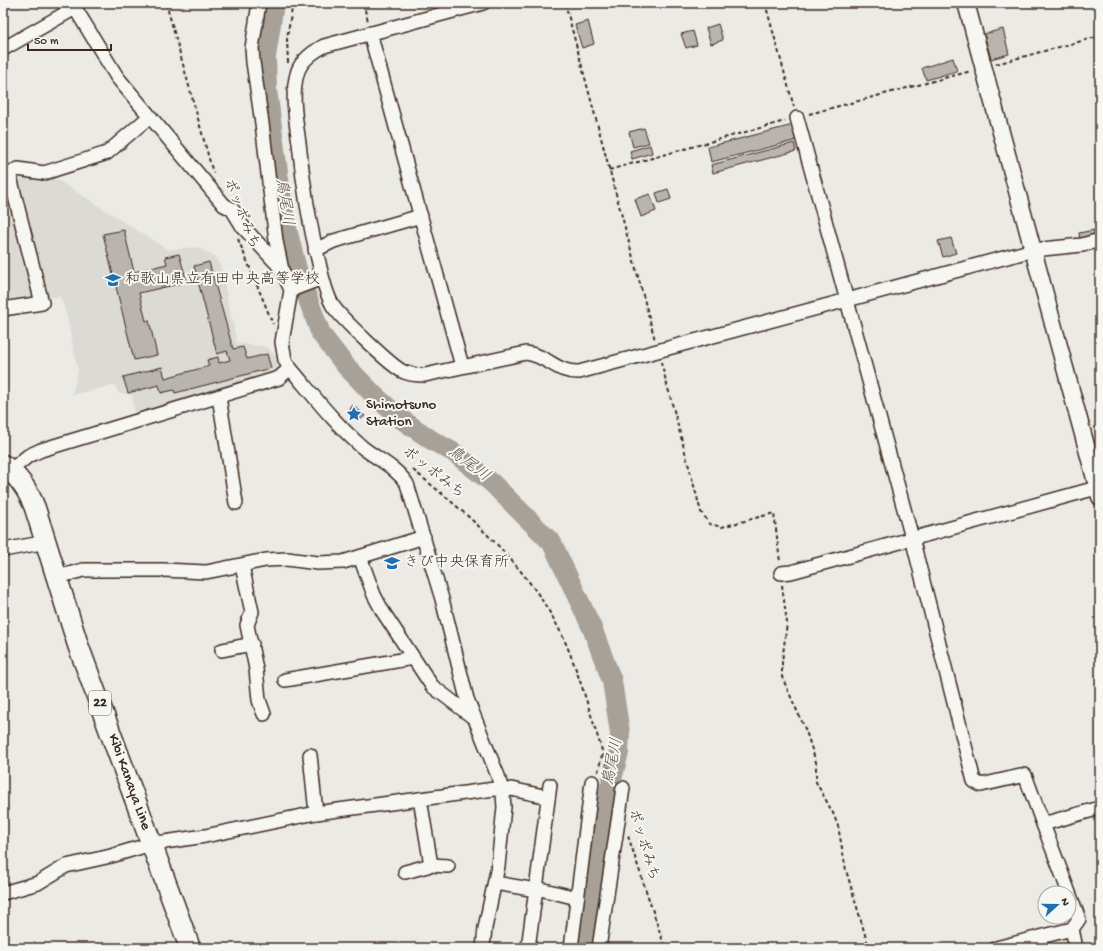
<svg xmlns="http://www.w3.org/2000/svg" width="1103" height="951" viewBox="0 0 1103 951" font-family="'Gochi Hand','Klee One',sans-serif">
	<rect width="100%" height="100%" fill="#ebeae5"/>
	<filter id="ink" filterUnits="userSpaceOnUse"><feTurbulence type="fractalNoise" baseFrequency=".025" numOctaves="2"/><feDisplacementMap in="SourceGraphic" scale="8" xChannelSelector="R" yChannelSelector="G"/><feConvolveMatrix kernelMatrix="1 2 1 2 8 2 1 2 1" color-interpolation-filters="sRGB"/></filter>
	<g filter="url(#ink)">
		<!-- built -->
		<path fill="#dcdad4" d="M39,168L168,250L196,247L214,256L220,265L237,343L267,347L276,356L278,367L274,374L135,416L132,395L118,393L115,385L72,395L78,370L66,313L60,296L3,305V213L15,210L4,170Z"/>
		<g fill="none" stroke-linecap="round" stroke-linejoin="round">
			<!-- river -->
			<path stroke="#a8a198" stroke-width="20" d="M274,3L266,57L267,89L284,217L298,273L321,334L345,365L374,395L401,419L433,441L453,452L492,483L552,543L592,628L612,681L620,733L619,752L603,815L583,948"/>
		</g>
		<!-- building -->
		<g fill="#bab4ae" stroke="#3b2a1e">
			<path d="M588,21L594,44L582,48L575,25Z"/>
			<path d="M718,24L723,40L711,44L706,28Z"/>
			<path d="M1003,29L1009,54L991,59L984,34Z"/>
			<path d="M693,31L697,45L686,48L681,34Z"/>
			<path d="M953,58L957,71L926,80L922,68Z"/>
			<path d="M793,125L797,140L711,162L708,147Z"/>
			<path d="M644,128L649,143L633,147L629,132Z"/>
			<path d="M794,143L796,151L713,173L711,165Z"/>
			<path d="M650,145L652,153L632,159L630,151Z"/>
			<path d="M668,189L671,199L659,203L656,193Z"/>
			<path d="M650,194L656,211L641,217L635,199Z"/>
			<path d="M124,230L134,272L167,264L165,257L179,254L187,282L139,293L146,321L149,320L157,355L134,360L103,234Z"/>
			<path d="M1094,230L1095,237L1080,240L1079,233Z"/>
			<path d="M951,238L956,253L943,257L938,241Z"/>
			<path d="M209,262L233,349L243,347L247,359L267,354L271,368L175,393L174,390L161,393L159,385L128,393L123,377L162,367L165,378L209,366L207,360L218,357L219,363L230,360L227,351L217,354L194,266Z"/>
			<path d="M353,405L365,416L361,419L350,409Z"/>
		</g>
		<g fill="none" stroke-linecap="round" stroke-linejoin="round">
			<defs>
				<g id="minor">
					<path d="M259,3L252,48L253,62L262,123L276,241L282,270L291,290L282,342L285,360L290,368C313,395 335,424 362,447C377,459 396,467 407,484L442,599L467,699L498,776L503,795L504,807L498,866L485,928L483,948"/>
					<path d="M483,3L324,46C313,52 300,61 297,74C291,96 296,121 299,143C303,184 309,223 319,263C322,277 326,294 333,306C340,317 393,368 404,372C411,375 418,375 425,375L526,353C549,356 556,373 579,372L1033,250L1082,245L1100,240"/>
					<path d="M370,33L462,366"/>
					<path d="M3,49L75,8L117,77L224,205L232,209L243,227L281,268"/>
					<path d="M797,118L912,538L974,781L981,785L1025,775L1043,824"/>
					<path d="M315,250L334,241L421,216"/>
					<path d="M291,290L322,278"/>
					<path d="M3,309L42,303L9,173L18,169L44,173L107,153L149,117"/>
					<path d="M219,397L236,503"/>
					<path d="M11,470L28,456L41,450L279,378L290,368"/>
					<path d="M3,550L47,542"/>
					<path d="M360,557L374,595L383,612L432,686L474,718"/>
					<path d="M242,566L252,612L247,625L256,669L259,700L264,714"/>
					<path d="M781,573L791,572L1100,487"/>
					<path d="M58,577L83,570H163L206,572L266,560L287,559L318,563L343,562L424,537"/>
					<path d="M222,650L252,644"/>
					<path d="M285,680L413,658"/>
					<path d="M310,755L316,813"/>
					<path d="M503,792L511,789L548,797"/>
					<path d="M420,799L431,865"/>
					<path d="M405,872L431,865L448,866"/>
					<path d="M495,883L536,890"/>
					<path d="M536,888L577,898"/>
					<path d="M3,893L38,883L66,866L111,856L151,844L205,836L316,813L502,788"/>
					<path d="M1072,929L1076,948"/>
					<path d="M528,948L550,785"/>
					<path d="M571,948L592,782"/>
					<path d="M599,948L623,788"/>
					<path d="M996,948L1072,929L1079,919L1043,824L1100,808"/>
				</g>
				<path id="tertiary" d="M966,3L1100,497"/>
				<path id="primary" d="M3,465C19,476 28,490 35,508L78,645L190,948"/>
			</defs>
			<!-- minor casing -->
			<use href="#minor" stroke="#3b2a1e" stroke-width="16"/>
			<!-- tertiary casing -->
			<use href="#tertiary" stroke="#3b2a1e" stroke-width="19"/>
			<!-- primary casing -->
			<use href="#primary" stroke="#3b2a1e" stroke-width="23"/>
			<!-- path -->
			<g stroke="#3b2a1e" stroke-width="2" stroke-dasharray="4 3" stroke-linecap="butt">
				<path d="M166,3L213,173"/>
				<path d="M363,3L368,21"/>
				<path d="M565,3L655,340"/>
				<path d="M765,3L794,107"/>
				<path d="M288,63L287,38L293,3"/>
				<path d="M996,64L1100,36"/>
				<path d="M809,114L971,71"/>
				<path d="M609,170L785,121"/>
				<path d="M238,239L273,324"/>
				<path d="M661,362L701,512L710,524L722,527L774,513L780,562"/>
				<path d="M413,470C474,519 535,572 567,646C585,690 597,738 613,784"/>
				<path d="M782,585L787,623L782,662V677L806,731L816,762V782L833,813L838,826L846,870L869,948"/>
				<path d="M598,772L602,755"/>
				<path d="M628,836L665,948"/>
			</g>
			<!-- minor -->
			<use href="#minor" stroke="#f6f6f2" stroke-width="13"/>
			<!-- tertiary -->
			<use href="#tertiary" stroke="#f6f6f2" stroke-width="16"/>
			<!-- primary -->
			<use href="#primary" stroke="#f6f6f2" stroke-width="20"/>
		</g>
	</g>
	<!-- icons -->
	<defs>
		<symbol id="school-bare" viewBox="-9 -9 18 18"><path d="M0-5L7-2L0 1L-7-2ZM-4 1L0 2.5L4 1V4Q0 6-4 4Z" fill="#1f6fb2" stroke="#f6f6f2" stroke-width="2.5" paint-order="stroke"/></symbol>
		<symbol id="sight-bare" viewBox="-9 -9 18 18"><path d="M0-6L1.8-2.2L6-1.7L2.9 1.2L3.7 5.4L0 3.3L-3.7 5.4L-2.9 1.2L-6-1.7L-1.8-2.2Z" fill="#1f6fb2" stroke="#f6f6f2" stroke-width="2.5" paint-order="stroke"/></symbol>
	</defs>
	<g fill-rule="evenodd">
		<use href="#school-bare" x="102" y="269" width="22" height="22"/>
		<use href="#sight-bare" x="343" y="403" width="22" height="22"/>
		<use href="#school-bare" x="381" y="552" width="22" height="22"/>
	</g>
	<g text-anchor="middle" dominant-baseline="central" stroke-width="4" stroke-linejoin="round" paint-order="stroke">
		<!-- shield labels -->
		<rect fill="#f6f6f2" stroke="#73675e" stroke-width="1" x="89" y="691" width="22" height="24" rx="3"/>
		<g font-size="14" font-weight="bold" fill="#3b2a1e">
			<text x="100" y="703">22</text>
		</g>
		<!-- street labels -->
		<g font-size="15" fill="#3b2a1e" stroke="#f6f6f2">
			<text transform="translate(241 214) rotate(69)">ポッポみち</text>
			<text transform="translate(433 473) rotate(38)">ポッポみち</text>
			<text transform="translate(129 782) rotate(70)">Kibi Kanaya Line</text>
			<text transform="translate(643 845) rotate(73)">ポッポみち</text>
		</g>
		<!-- poi labels -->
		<g font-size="15" fill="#3b2a1e" stroke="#f6f6f2" text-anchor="start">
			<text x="125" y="280">和歌山県立有田中央高等学校</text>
			<text x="366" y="405">Shimotsuno<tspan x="366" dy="17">Station</tspan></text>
			<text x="404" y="563">きび中央保育所</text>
		</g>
		<!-- water labels -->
		<g font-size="16" font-style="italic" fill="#615449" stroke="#f6f6f2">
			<text transform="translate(283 202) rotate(81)">鳥尾川</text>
			<text transform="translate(468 465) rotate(37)">鳥尾川</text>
			<text transform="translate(614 762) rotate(-79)">鳥尾川</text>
		</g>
	</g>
	<!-- margin -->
	<rect width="1103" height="951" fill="none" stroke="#f6f6f2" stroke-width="16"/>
	<rect x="8" y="8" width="1087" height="935" fill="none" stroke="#3b2a1e" stroke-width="1.5" filter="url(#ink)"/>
	<!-- north arrow -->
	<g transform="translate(1057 905) rotate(69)"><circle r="19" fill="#f6f6f2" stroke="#aba49d"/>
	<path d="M0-3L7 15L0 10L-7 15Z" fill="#1f6fb2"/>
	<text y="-6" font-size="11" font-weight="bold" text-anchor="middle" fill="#3b2a1e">N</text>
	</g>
	<!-- scale -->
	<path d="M28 44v6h83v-6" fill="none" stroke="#3b2a1e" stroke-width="2"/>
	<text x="34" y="44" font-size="12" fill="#3b2a1e" stroke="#f6f6f2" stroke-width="3" paint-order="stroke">50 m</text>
</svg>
